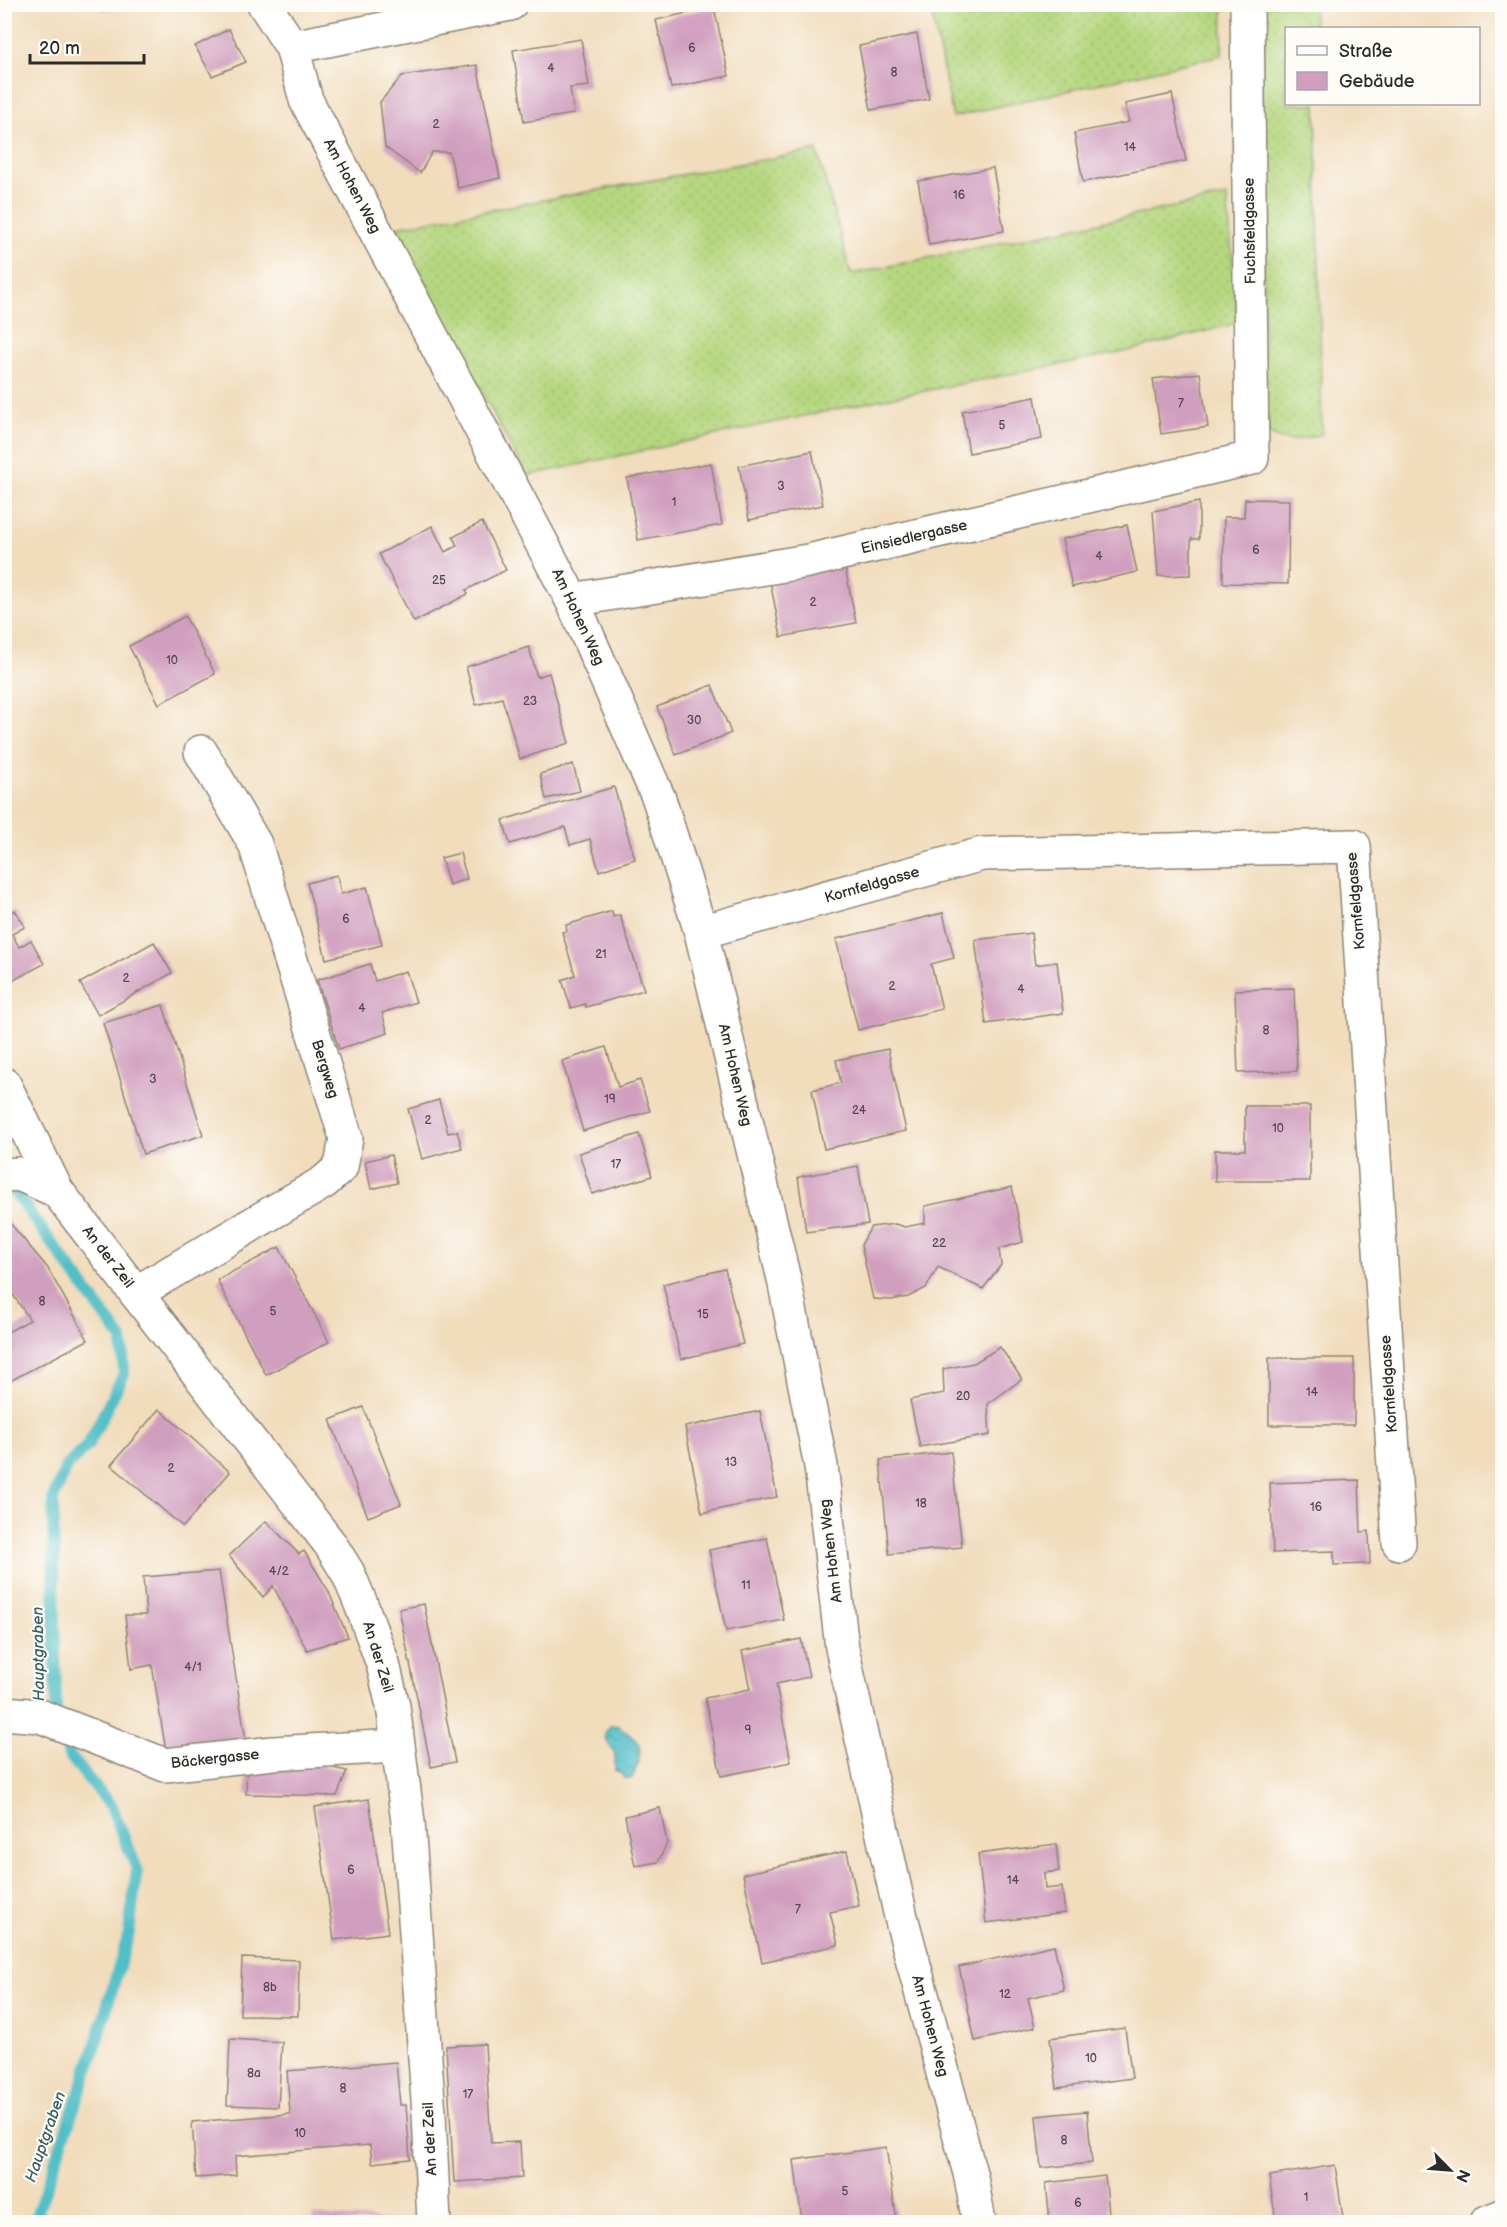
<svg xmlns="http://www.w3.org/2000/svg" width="1507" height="2227" viewBox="0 0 1507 2227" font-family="'Balsamiq Sans',sans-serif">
	<defs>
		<pattern id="grass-dots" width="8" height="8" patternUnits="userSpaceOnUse" patternTransform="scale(1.5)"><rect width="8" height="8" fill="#b5d77f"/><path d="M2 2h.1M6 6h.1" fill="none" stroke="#9cb96e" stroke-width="1.8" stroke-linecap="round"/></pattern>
		<pattern id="water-ripples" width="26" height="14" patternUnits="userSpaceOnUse" patternTransform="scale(1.5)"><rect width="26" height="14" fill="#51bfc7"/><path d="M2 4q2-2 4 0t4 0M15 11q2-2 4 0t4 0" fill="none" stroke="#439ba2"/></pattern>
	</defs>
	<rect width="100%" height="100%" fill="#fdfcf7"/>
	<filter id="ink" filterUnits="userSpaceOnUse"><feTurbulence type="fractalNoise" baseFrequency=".0167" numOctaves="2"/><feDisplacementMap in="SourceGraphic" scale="12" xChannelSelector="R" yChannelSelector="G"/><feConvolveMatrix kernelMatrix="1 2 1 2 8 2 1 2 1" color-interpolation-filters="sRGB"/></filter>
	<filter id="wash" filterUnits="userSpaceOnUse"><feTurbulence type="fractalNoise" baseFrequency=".008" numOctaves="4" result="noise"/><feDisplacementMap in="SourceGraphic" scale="24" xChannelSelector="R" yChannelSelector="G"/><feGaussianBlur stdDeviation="1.35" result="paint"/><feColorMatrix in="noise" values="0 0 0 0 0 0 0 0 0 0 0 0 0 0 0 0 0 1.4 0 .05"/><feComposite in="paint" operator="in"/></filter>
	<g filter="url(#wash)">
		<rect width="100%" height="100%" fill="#f1dcbc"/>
		<!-- grass -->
		<g fill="url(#grass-dots)" stroke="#708155" stroke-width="1.5">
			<path d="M930,5H1223L1222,55L953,117Z"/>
			<path d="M1260,5H1314V28H1286V104H1316L1322,434C1302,440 1282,446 1265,430Z"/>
			<path d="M817,150L851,274L1227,196L1238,323L1133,350L869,402L526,476L396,227Z"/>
		</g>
		<!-- water -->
		<path fill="url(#water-ripples)" stroke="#3e7579" stroke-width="1.5" d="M611,1725L619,1726L640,1744L639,1762L632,1778H624L621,1773L615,1770V1753L606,1740L605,1734Z"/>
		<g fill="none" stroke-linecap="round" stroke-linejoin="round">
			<!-- stream -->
			<path stroke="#51bfc7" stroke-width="12" d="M5,1179L122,1339L124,1374L88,1445L66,1467L53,1499L56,1713L69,1755L111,1806L137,1869L129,1933L93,2054L34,2222"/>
		</g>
		<g id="blocks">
			<!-- building -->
			<g fill="#d09ebe">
				<path d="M100,4H119V5L102,11Z"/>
				<path d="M714,7L729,76L671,88L656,20Z"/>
				<path d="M229,29L246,62L212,76L195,46Z"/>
				<path d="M917,34L929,99L871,110L859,46Z"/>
				<path d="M581,39L589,86L570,88L574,114L524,122L513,50Z"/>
				<path d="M477,65L500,178L458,188L449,152H432L420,173L385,147L380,102L402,76Z"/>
				<path d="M1172,94L1186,161L1083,182L1074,133L1129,122L1125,104Z"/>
				<path d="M993,168L1004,231L929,245L918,181Z"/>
				<path d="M1200,373L1208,427L1161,434L1153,379Z"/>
				<path d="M1035,397L1042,439L969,453L962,411Z"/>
				<path d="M812,451L823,505L749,520L739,466Z"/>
				<path d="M711,463L722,525L638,540L627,478Z"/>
				<path d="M1245,499L1289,500L1288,584L1223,583L1224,517H1244Z"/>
				<path d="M1199,502V539H1191V575L1158,576L1153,511Z"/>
				<path d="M482,522L506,570L466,590L468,594L414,622L379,554L432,526L445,552L457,546L453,537Z"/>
				<path d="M1127,525L1137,572L1072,587L1062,539Z"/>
				<path d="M845,567L856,623L781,637L770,581Z"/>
				<path d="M185,616L215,674L159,704L129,646Z"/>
				<path d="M529,647L537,677L549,673L569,743L520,759L502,698L476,705L466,667Z"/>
				<path d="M712,685L731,733L676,755L657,707Z"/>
				<path d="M573,764L580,791L546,799L540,774Z"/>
				<path d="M614,787L635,859L599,871L590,839L570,845L565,827L510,844L503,820Z"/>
				<path d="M460,853L467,879L449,885L441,858Z"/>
				<path d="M337,875L341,894L367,887L382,945L326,959L307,883Z"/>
				<path d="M15,910L25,927L12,934L19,947L31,940L44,964L4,985V916Z"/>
				<path d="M612,911L613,917L620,915L644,990L586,1007L585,1004L571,1008L562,980L575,975L562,932L567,931L566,925Z"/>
				<path d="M943,913L954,958L931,964L942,1009L858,1030L836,939Z"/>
				<path d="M1031,933L1035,965L1057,962L1063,1013L986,1024L975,940Z"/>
				<path d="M154,942L172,973L98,1015L80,983Z"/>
				<path d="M370,964L375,981L406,971L416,1002L382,1013L388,1033L339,1049L317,980Z"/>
				<path d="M1294,988L1297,1071L1238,1073L1235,990Z"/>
				<path d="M163,1005L203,1135L143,1154L103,1023Z"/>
				<path d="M606,1047L618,1087L640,1080L650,1111L583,1131L562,1061Z"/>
				<path d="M888,1049L906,1131L824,1149L812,1090L841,1083L836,1060Z"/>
				<path d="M439,1100L448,1133L457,1131L462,1148L422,1159L408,1109Z"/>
				<path d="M1245,1106H1310V1181H1215V1150H1245Z"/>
				<path d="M639,1134L652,1176L592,1194L579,1153Z"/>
				<path d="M391,1155L397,1183L371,1189L365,1161Z"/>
				<path d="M858,1166L868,1224L806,1232L798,1177Z"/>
				<path d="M1012,1187L1023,1242L999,1249L1001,1265L983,1289L938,1267L926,1288L908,1297L891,1300L873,1299L861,1245L871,1227L895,1224L905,1227L925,1223V1206Z"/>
				<path d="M4,1216L47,1267L88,1340L4,1384V1334L30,1320L4,1281Z"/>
				<path d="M279,1247L329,1342L266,1375L217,1280Z"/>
				<path d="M725,1269L743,1344L681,1359L663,1284Z"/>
				<path d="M1000,1347L1022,1379L988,1404L990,1435L920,1447L910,1400L944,1393L943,1369L974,1363Z"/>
				<rect x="1269" y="1358" width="85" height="67"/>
				<path d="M363,1407L401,1504L368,1517L330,1420Z"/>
				<path d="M159,1409L230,1472L183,1527L111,1465Z"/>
				<path d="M760,1411L777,1497L702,1513L685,1427Z"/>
				<path d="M951,1452L962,1547L889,1554L880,1460Z"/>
				<path d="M1359,1480L1361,1532L1369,1531L1370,1564L1334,1565V1551L1273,1553L1270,1483Z"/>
				<path d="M266,1521L299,1554L304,1551L328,1590L348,1637L307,1650L273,1586L263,1597L229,1556Z"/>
				<path d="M767,1538L784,1620L726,1631L709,1550Z"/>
				<path d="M219,1571L248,1753L167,1758L152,1665L131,1669L125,1615H146L143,1577Z"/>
				<path d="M424,1604L455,1762L431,1767L399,1609Z"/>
				<path d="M801,1639L809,1677L776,1684L791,1762L721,1776L705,1698L750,1689L742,1651Z"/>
				<path d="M247,1762L310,1763L347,1771L337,1796L246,1794Z"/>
				<path d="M369,1799L388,1933L334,1940L315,1807Z"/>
				<path d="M660,1808L667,1843L658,1862L635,1866L625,1816Z"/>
				<path d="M1056,1844L1059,1871L1044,1873L1045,1889L1062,1887L1065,1913L986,1923L978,1854Z"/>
				<path d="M847,1851L859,1906L830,1912L838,1945L762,1962L743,1874Z"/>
				<path d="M1054,1945L1064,1990L1028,1998L1035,2027L975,2041L959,1967Z"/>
				<path d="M242,1958L299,1960L298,2016L240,2015Z"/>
				<path d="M1125,2028L1132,2078L1057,2088L1050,2038Z"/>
				<path d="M230,2039L282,2042L278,2107L227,2105Z"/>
				<path d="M485,2044L491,2143L520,2142L522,2178L454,2182L446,2046Z"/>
				<path d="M396,2062L400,2105H406L410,2159L372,2163L370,2145L235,2156L236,2175L196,2178L192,2122L290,2114L287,2071Z"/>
				<path d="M1087,2111L1092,2163L1041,2168L1036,2116Z"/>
				<path d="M886,2147L897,2222H802L794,2160Z"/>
				<path d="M1335,2165L1343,2218L1315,2222H1276L1269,2176Z"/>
				<path d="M1105,2176L1110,2222H1050L1046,2183Z"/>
				<path d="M313,2215L398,2221V2222H312Z"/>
			</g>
		</g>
	</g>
	<g filter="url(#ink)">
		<use href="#blocks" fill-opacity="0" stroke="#8e8474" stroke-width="1.5"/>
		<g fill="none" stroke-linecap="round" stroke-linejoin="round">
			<defs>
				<g id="minor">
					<path d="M264,4L292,47L306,100L572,600L659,799L701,932L784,1279L821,1466L842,1648L901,1917L971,2177L979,2222"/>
					<path d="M292,47L510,4"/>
					<path d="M572,600L808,561L1252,458L1247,4"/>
					<path d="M701,932L982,854L1354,846L1399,1543"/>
					<path d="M4,1084L57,1191"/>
					<path d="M136,1293L324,1182L341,1167L346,1138L255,844L201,752"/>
					<path d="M4,1713L40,1716L165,1765L273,1753L398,1746"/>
					<path d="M1487,2222L1502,2216"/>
				</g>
				<path id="tertiary" d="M4,1175L19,1174L57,1191L330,1544L348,1573L361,1604L383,1664L393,1706L408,1822L429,2114L434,2222"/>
			</defs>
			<!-- minor casing -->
			<use href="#minor" stroke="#8e8474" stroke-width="36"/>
			<!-- tertiary casing -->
			<use href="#tertiary" stroke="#8e8474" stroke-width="36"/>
			<!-- minor -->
			<use href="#minor" stroke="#fff" stroke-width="33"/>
			<!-- tertiary -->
			<use href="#tertiary" stroke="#fff" stroke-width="33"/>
		</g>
	</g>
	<g text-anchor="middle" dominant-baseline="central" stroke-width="4.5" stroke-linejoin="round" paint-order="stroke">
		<!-- number labels -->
		<g font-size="12" fill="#544850">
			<text x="692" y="48">6</text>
			<text x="551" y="68">4</text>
			<text x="894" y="72">8</text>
			<text x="436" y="124">2</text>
			<text x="1130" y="147">14</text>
			<text x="959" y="195">16</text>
			<text x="1181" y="403">7</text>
			<text x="1002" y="425">5</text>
			<text x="781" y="486">3</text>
			<text x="674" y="502">1</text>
			<text x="1256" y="550">6</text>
			<text x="1099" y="556">4</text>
			<text x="439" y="580">25</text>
			<text x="813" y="602">2</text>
			<text x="172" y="660">10</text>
			<text x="530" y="701">23</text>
			<text x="694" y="720">30</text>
			<text x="346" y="919">6</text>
			<text x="601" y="954">21</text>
			<text x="126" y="978">2</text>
			<text x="892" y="986">2</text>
			<text x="1021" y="989">4</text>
			<text x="362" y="1008">4</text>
			<text x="1266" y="1030">8</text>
			<text x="153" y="1079">3</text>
			<text x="610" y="1099">19</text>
			<text x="859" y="1110">24</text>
			<text x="428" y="1120">2</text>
			<text x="1278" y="1128">10</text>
			<text x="616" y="1164">17</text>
			<text x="939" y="1243">22</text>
			<text x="42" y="1301">8</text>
			<text x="273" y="1311">5</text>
			<text x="703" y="1314">15</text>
			<text x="1312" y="1392">14</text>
			<text x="963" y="1396">20</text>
			<text x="731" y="1462">13</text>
			<text x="171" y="1468">2</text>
			<text x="921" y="1503">18</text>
			<text x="1316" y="1507">16</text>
			<text x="279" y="1571">4/2</text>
			<text x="746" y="1585">11</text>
			<text x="193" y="1667">4/1</text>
			<text x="748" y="1730">9</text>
			<text x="351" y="1870">6</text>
			<text x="1013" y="1880">14</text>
			<text x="798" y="1909">7</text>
			<text x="270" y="1987">8b</text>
			<text x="1005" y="1994">12</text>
			<text x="1091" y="2058">10</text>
			<text x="254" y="2073">8a</text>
			<text x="343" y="2088">8</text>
			<text x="468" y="2094">17</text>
			<text x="300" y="2133">10</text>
			<text x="1064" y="2140">8</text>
			<text x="845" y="2191">5</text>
			<text x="1306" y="2197">1</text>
			<text x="1078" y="2203">6</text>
		</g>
		<!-- street labels -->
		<g font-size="15" fill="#2b2b2b" stroke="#fdfcf7">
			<text transform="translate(352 186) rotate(62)">Am Hohen Weg</text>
			<text transform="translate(1250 231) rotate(-91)">Fuchsfeldgasse</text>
			<text transform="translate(914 537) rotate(-13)">Einsiedlergasse</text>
			<text transform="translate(578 617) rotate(65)">Am Hohen Weg</text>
			<text transform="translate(872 885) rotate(-16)">Kornfeldgasse</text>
			<text transform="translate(1356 901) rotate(-95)">Kornfeldgasse</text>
			<text transform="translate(325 1069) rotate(73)">Bergweg</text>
			<text transform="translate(735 1075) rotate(77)">Am Hohen Weg</text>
			<text transform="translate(108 1257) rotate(52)">An der Zeil</text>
			<text transform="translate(1389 1384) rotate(-94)">Kornfeldgasse</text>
			<text transform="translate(831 1551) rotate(-97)">Am Hohen Weg</text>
			<text transform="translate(378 1657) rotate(73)">An der Zeil</text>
			<text transform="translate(215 1759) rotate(-6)">Bäckergasse</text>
			<text transform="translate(930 2026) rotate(75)">Am Hohen Weg</text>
			<text transform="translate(430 2139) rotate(-93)">An der Zeil</text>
		</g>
		<!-- water labels -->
		<g font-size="16" font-style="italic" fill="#385f62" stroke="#fdfcf7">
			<text transform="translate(39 1654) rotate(-91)">Hauptgraben</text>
			<text transform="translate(46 2137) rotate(-71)">Hauptgraben</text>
		</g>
	</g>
	<!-- margin -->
	<rect width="1507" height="2227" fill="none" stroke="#fdfcf7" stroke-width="24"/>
	<!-- legend -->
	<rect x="1285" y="27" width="195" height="78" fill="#fdfcf7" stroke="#a9a8a5" stroke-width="1.5"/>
	<rect x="1297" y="46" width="30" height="9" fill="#ffffff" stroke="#a9a8a5" stroke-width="1.5"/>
	<text x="1339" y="57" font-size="18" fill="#2b2b2b">Straße</text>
	<rect x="1297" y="72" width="30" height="18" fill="#d09ebe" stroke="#a9a8a5" stroke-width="1.5"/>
	<text x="1339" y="87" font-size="18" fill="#2b2b2b">Gebäude</text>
	<!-- north arrow -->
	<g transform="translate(1450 2170) rotate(115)" stroke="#fdfcf7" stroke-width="4.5" paint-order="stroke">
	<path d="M0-4.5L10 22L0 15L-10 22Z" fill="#2b2b2b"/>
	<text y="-9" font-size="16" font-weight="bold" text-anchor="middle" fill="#2b2b2b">N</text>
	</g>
	<!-- scale -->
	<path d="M30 54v9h114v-9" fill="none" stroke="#2b2b2b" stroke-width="3"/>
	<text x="39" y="54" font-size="18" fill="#2b2b2b" stroke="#fdfcf7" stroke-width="4.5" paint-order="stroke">20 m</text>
</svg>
